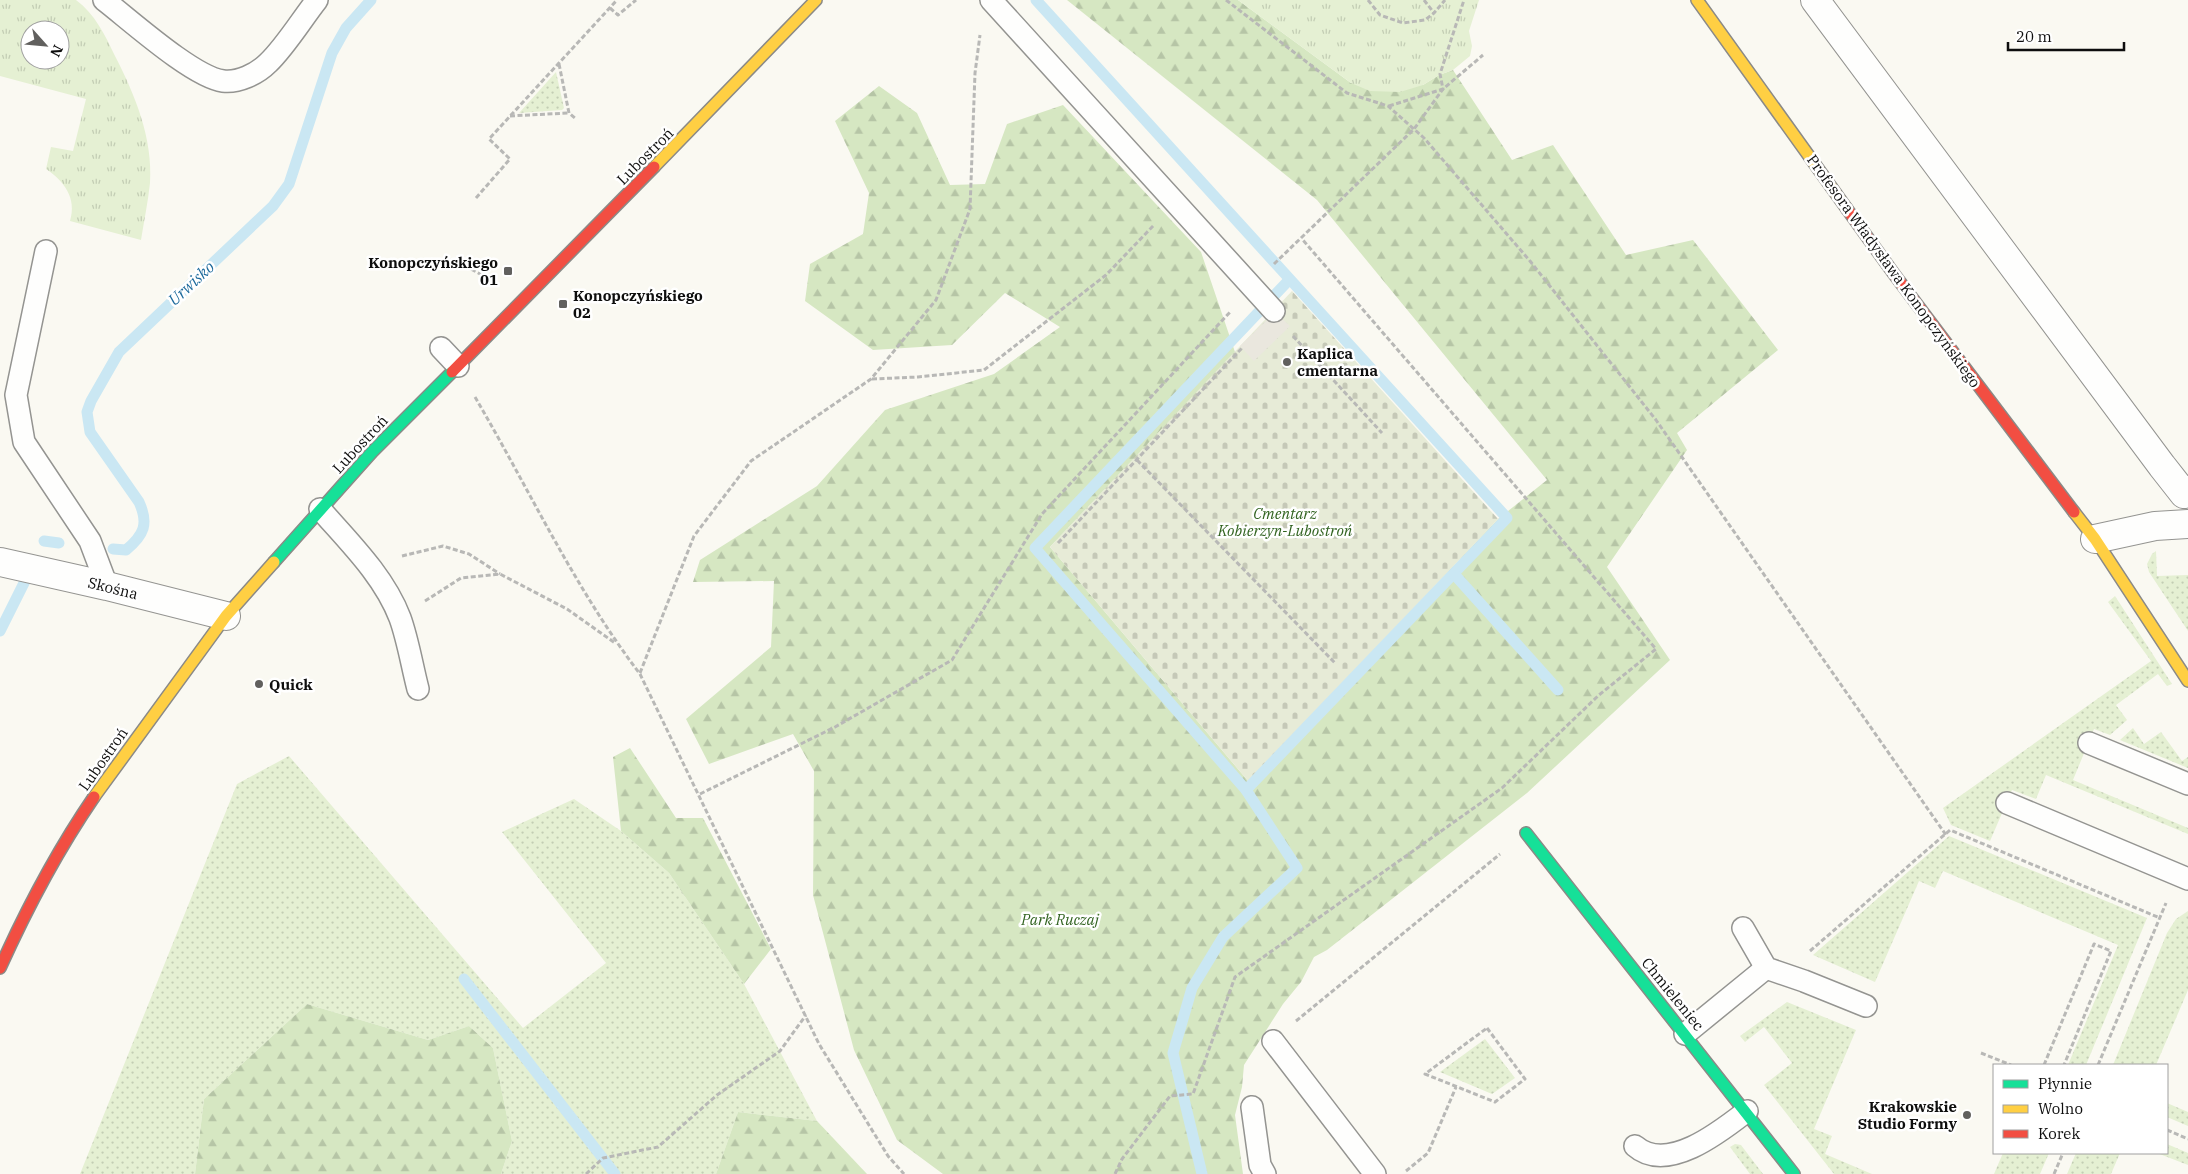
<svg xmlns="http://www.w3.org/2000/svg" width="2188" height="1174" viewBox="0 0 2188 1174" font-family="'IBM Plex Serif',serif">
	<defs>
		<pattern id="grass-dots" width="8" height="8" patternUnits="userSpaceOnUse" patternTransform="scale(1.25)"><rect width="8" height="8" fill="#e5f0d3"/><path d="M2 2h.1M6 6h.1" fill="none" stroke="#c3cdb4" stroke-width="1.8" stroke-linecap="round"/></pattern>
		<pattern id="forest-firs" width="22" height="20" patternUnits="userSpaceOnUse" patternTransform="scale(1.25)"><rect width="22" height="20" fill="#d6e7c2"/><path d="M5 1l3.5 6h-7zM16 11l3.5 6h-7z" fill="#b6c5a6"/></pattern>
		<pattern id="cemetery-stones" width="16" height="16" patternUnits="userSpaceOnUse" patternTransform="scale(1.25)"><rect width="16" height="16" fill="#e7ebd7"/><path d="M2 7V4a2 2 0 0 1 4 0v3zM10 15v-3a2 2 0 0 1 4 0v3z" fill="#c5c8b7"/></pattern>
		<pattern id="park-tufts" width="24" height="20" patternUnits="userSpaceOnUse" patternTransform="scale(1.25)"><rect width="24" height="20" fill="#e5f0d3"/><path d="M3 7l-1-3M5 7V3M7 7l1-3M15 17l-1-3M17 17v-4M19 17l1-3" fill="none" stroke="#c3cdb4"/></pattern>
	</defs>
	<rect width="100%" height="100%" fill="#faf9f2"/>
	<!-- grass -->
	<g fill="url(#grass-dots)">
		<path d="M556,72L564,108L562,110L519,113Z"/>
		<path d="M2156,551L2157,576L2188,575V631L2149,572L2147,564L2152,554Z"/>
		<path d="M2115,596L2172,684L2167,686L2158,674L2116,705L2127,720L2110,735L2094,729L2073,780L2188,828V834L2046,775L2036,799L2012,790L1990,841L1951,825L1943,808L2151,661L2108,602Z"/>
		<path d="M2133,728L2144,744L2161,732L2182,761L2188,757V768L2120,740Z"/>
		<path d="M289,756L523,1028L606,963L502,832L574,799L621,831L669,873L744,984L817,1121L738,1112L716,1174H501L512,1141L493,1048L469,1026L428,1040L307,1004L204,1099L195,1174H80L237,784Z"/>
		<path d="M1949,836L2147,918L2086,1065H2068L2118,945L1943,871L1935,888L1919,881L1875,982L1813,955Z"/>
		<path d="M2188,911V990L2156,1065H2113L2167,933L2176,919Z"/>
		<path d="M1787,1002L1856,1030L1814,1129L1832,1136L1825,1154L1872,1174H1834L1764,1085L1792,1063L1764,1027L1745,1042L1740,1036Z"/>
		<path d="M1485,1039L1515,1078L1492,1094L1440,1072Z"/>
		<path d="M2167,1103L2188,1112V1126L2167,1117Z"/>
		<path d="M1735,1144L1741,1145L1763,1174H1750L1730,1147Z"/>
		<path d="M2167,1144L2188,1153V1165L2157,1153H2167Z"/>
		<path d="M2003,1153H2049L2040,1174H1994Z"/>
		<path d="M2076,1153H2120L2111,1174H2067Z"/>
	</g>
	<!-- forest -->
	<g fill="url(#forest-firs)">
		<path d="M1067,0H1238L1351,83L1423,85L1439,75L1453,70L1512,160L1553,145L1626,255L1693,240L1778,350L1677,433L1687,450L1607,567L1670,660L1527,793L1327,950L1314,957L1301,982L1283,1004L1244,1065L1242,1087L1235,1115L1243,1174H943L897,1140L854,1050L813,895L814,771L793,734L709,764L686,719L771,647L774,581L693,582L700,560L817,486L885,410L994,374L1060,327L1005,293L952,345L873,350L805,301L810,264L863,234L869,193L835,121L879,86L917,113L950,185L985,184L1007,124L1063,105L1201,252L1235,352L1050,547L1249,782L1498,519L1547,480L1317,200Z"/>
		<path d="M630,748L676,818H703L771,949L744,984L669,873L621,831L613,757Z"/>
		<path d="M307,1004L428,1040L469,1026L493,1048L512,1141L501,1174H195L204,1099Z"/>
		<path d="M738,1112L817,1121L867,1174H716Z"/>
	</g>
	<!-- cemetery -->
	<path fill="url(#cemetery-stones)" d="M1292,291L1498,519L1249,782L1050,547Z"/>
	<!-- park -->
	<g fill="url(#park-tufts)" fill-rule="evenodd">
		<path d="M0,0H76C95,14 105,35 115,56C135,95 153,138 150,183C148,202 144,221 141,240L70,221C77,198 64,181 46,169L51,147L73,151L86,99L0,76ZM30,30H60V60H30Z"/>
		<path d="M1238,0H1479L1469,31L1472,46L1470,56L1453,70L1439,75L1423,85L1400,92L1370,91L1351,83Z"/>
	</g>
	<!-- plaza -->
	<path fill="#eae7de" d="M1275,312L1290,326L1254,361L1240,346Z"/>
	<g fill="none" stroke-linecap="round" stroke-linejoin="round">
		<!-- stream -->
		<g stroke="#cae7f3" stroke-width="11">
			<path d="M1036,0L1507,518L1246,790"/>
			<path d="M44,541L59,543"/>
			<path d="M113,549L126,550C144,535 149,524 139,502L90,432L87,412L91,401L119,352L273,206L289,184L332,53L346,28L371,0"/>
			<path d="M1454,574L1558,690"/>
			<path d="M0,631L25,581"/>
			<path d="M464,979L615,1174"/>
			<path d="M1202,1174L1173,1053L1192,988L1223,937L1297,868L1246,790L1035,548L1289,280"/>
		</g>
		<defs>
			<g id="lane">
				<path d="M104,0C130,20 193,77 223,81C238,83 257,74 268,63C285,47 302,19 317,0"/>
				<path d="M991,0L1274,311"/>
				<path d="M46,251L16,395L24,442L90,541L107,586"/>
				<path d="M441,348L458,366"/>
				<path d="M320,509C349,542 384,576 400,618C408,640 412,666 418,689"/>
				<path d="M2089,743L2188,784"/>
				<path d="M2007,803L2188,879"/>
				<path d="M1743,928L1766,968L1804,981L1866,1006"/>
				<path d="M1685,1034L1766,968"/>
				<path d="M1273,1041L1375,1174"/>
				<path d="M1252,1107L1260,1165L1265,1174"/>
				<path d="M1635,1146C1667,1174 1720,1132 1747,1111"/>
			</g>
			<g id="street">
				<path d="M1815,0L2162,466L2184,494L2188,490"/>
				<path d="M2095,539L2155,526L2188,524"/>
				<path d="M0,562L107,586L226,616"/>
			</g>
			<g id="fast">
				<path d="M274,562L372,452L452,372"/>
				<path d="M1526,833L1794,1174"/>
			</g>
			<g id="slow">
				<path d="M1697,0L1847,209"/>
				<path d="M654,167L816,0"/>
				<path d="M2074,512L2095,539L2188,681"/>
				<path d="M94,797L226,616L274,562"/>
			</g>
			<g id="jam">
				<path d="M1847,209L1894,274L2074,512"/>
				<path d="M452,372L654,167"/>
				<path d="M0,968C27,908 57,851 94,797"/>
			</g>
		</defs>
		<!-- lane casing -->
		<use href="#lane" stroke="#949491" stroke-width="24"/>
		<!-- street casing -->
		<use href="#street" stroke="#949491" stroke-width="30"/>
		<!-- fast casing -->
		<use href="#fast" stroke="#8b8a87" stroke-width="14"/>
		<!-- slow casing -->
		<use href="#slow" stroke="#8b8a87" stroke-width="14"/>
		<!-- jam casing -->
		<use href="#jam" stroke="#8b8a87" stroke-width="14"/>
		<!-- path -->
		<g stroke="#b8b8b6" stroke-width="3" stroke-dasharray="5 2.5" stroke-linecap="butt">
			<path d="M1226,0L1347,93L1388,106L1424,138L1530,261L1656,420L1946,835"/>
			<path d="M1368,0L1380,15L1403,23L1425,20L1434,13L1445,0"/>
			<path d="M1424,0L1434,13"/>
			<path d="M610,8L618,15L636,0"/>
			<path d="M559,64L569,113L575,118"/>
			<path d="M1389,106L1443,89L1483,55"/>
			<path d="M510,116L569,113"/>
			<path d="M476,198L510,159L489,139L617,0"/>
			<path d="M458,262L495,282"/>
			<path d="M1274,264L1414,129L1443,89L1440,74L1464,0"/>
			<path d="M1293,336L1382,433"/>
			<path d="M872,379L918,377L984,370L1106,275L1154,225"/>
			<path d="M475,397C529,489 575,589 640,674L819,1044L888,1156L904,1174"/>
			<path d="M1137,460L1335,663"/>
			<path d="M1058,543L1242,348"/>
			<path d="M402,556L443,546L469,554L500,574"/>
			<path d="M425,601L461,578L500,574L567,609L615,643"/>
			<path d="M640,673L694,536L751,461L871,379L936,300L970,209L975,73L980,35"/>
			<path d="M700,794L835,727L952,660L1042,514L1231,311"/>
			<path d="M1810,951L1950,830L2160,918"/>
			<path d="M1296,1021L1500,854"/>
			<path d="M1487,1028L1525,1079L1495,1102L1425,1074Z"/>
			<path d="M1981,1053L2011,1065"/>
			<path d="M2044,1065L2094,944L2111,951L2064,1065"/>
			<path d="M2098,1065L2166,903"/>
			<path d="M2167,1130L2188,1139"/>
			<path d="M1406,1171L1428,1153L1456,1087"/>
			<path d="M586,1174L603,1158L658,1147L717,1095L780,1051L806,1015"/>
			<path d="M1115,1174L1122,1159L1170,1096L1193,1094L1235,977L1502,788L1599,695L1656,649L1302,239"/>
			<path d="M2054,1174L2063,1153"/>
		</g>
		<!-- lane -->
		<use href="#lane" stroke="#fefefd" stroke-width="21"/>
		<!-- street -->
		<use href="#street" stroke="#fefefd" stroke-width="28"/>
		<!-- fast -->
		<use href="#fast" stroke="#16e098" stroke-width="11"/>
		<!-- slow -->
		<use href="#slow" stroke="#ffcf43" stroke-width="11"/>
		<!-- jam -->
		<use href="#jam" stroke="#f24e42" stroke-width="11"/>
	</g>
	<!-- markers -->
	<g fill="#61605e" stroke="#fff" stroke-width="2">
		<rect x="503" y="266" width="10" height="10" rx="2.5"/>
		<rect x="558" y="299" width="10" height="10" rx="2.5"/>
		<circle cx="1287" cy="362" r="5"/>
		<circle cx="259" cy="684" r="5"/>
		<circle cx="1967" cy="1115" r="5"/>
	</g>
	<g text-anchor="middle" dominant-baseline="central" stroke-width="5" stroke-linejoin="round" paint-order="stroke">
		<!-- street labels -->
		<g font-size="15" fill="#0e0e0e" stroke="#fff">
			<text transform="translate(645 156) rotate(-45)">Lubostroń</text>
			<text transform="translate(1894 271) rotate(54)">Profesora Władysława Konopczyńskiego</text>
			<text transform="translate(360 444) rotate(-47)">Lubostroń</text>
			<text transform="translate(113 588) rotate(14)">Skośna</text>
			<text transform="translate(103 759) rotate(-55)">Lubostroń</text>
			<text transform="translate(1673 994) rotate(51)">Chmieleniec</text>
		</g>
		<!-- poi labels -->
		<g font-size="15" font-weight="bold" fill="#0e0e0e" stroke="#fff" text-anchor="start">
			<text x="498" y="262" text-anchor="end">Konopczyńskiego<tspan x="498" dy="17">01</tspan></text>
			<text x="573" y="295">Konopczyńskiego<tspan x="573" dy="17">02</tspan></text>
			<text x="1297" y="353">Kaplica<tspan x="1297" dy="17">cmentarna</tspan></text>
			<text x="269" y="684">Quick</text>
			<text x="1957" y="1106" text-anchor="end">Krakowskie<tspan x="1957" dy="17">Studio Formy</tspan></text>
		</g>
		<!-- park labels -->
		<g font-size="15" font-style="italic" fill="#316320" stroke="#fff">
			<text x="1285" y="513">Cmentarz<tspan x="1285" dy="17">Kobierzyn-Lubostroń</tspan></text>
			<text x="1060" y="919">Park Ruczaj</text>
		</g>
		<!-- water labels -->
		<g font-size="16" font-style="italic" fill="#1b699b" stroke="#fff">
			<text transform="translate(191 283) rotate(-43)">Urwisko</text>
		</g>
	</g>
	<!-- legend -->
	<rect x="1993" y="1064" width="175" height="90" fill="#ffffff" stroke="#9f9f9f"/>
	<rect x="2003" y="1080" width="25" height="8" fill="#16e098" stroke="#9f9f9f"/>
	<text x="2038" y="1089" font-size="15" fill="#0e0e0e">Płynnie</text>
	<rect x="2003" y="1105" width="25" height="8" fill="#ffcf43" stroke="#9f9f9f"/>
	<text x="2038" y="1114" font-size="15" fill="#0e0e0e">Wolno</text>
	<rect x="2003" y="1130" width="25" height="8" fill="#f24e42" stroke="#9f9f9f"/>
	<text x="2038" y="1139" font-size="15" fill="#0e0e0e">Korek</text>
	<!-- north arrow -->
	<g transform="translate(45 45) rotate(117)"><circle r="24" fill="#ffffff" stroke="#9f9f9f"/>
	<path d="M0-4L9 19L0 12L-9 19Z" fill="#61605e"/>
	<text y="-8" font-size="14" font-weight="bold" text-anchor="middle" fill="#0e0e0e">N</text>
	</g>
	<!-- scale -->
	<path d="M2008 42v8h116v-8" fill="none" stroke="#0e0e0e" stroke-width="2.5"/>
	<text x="2016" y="42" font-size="15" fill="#0e0e0e" stroke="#ffffff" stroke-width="4" paint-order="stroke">20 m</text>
</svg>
